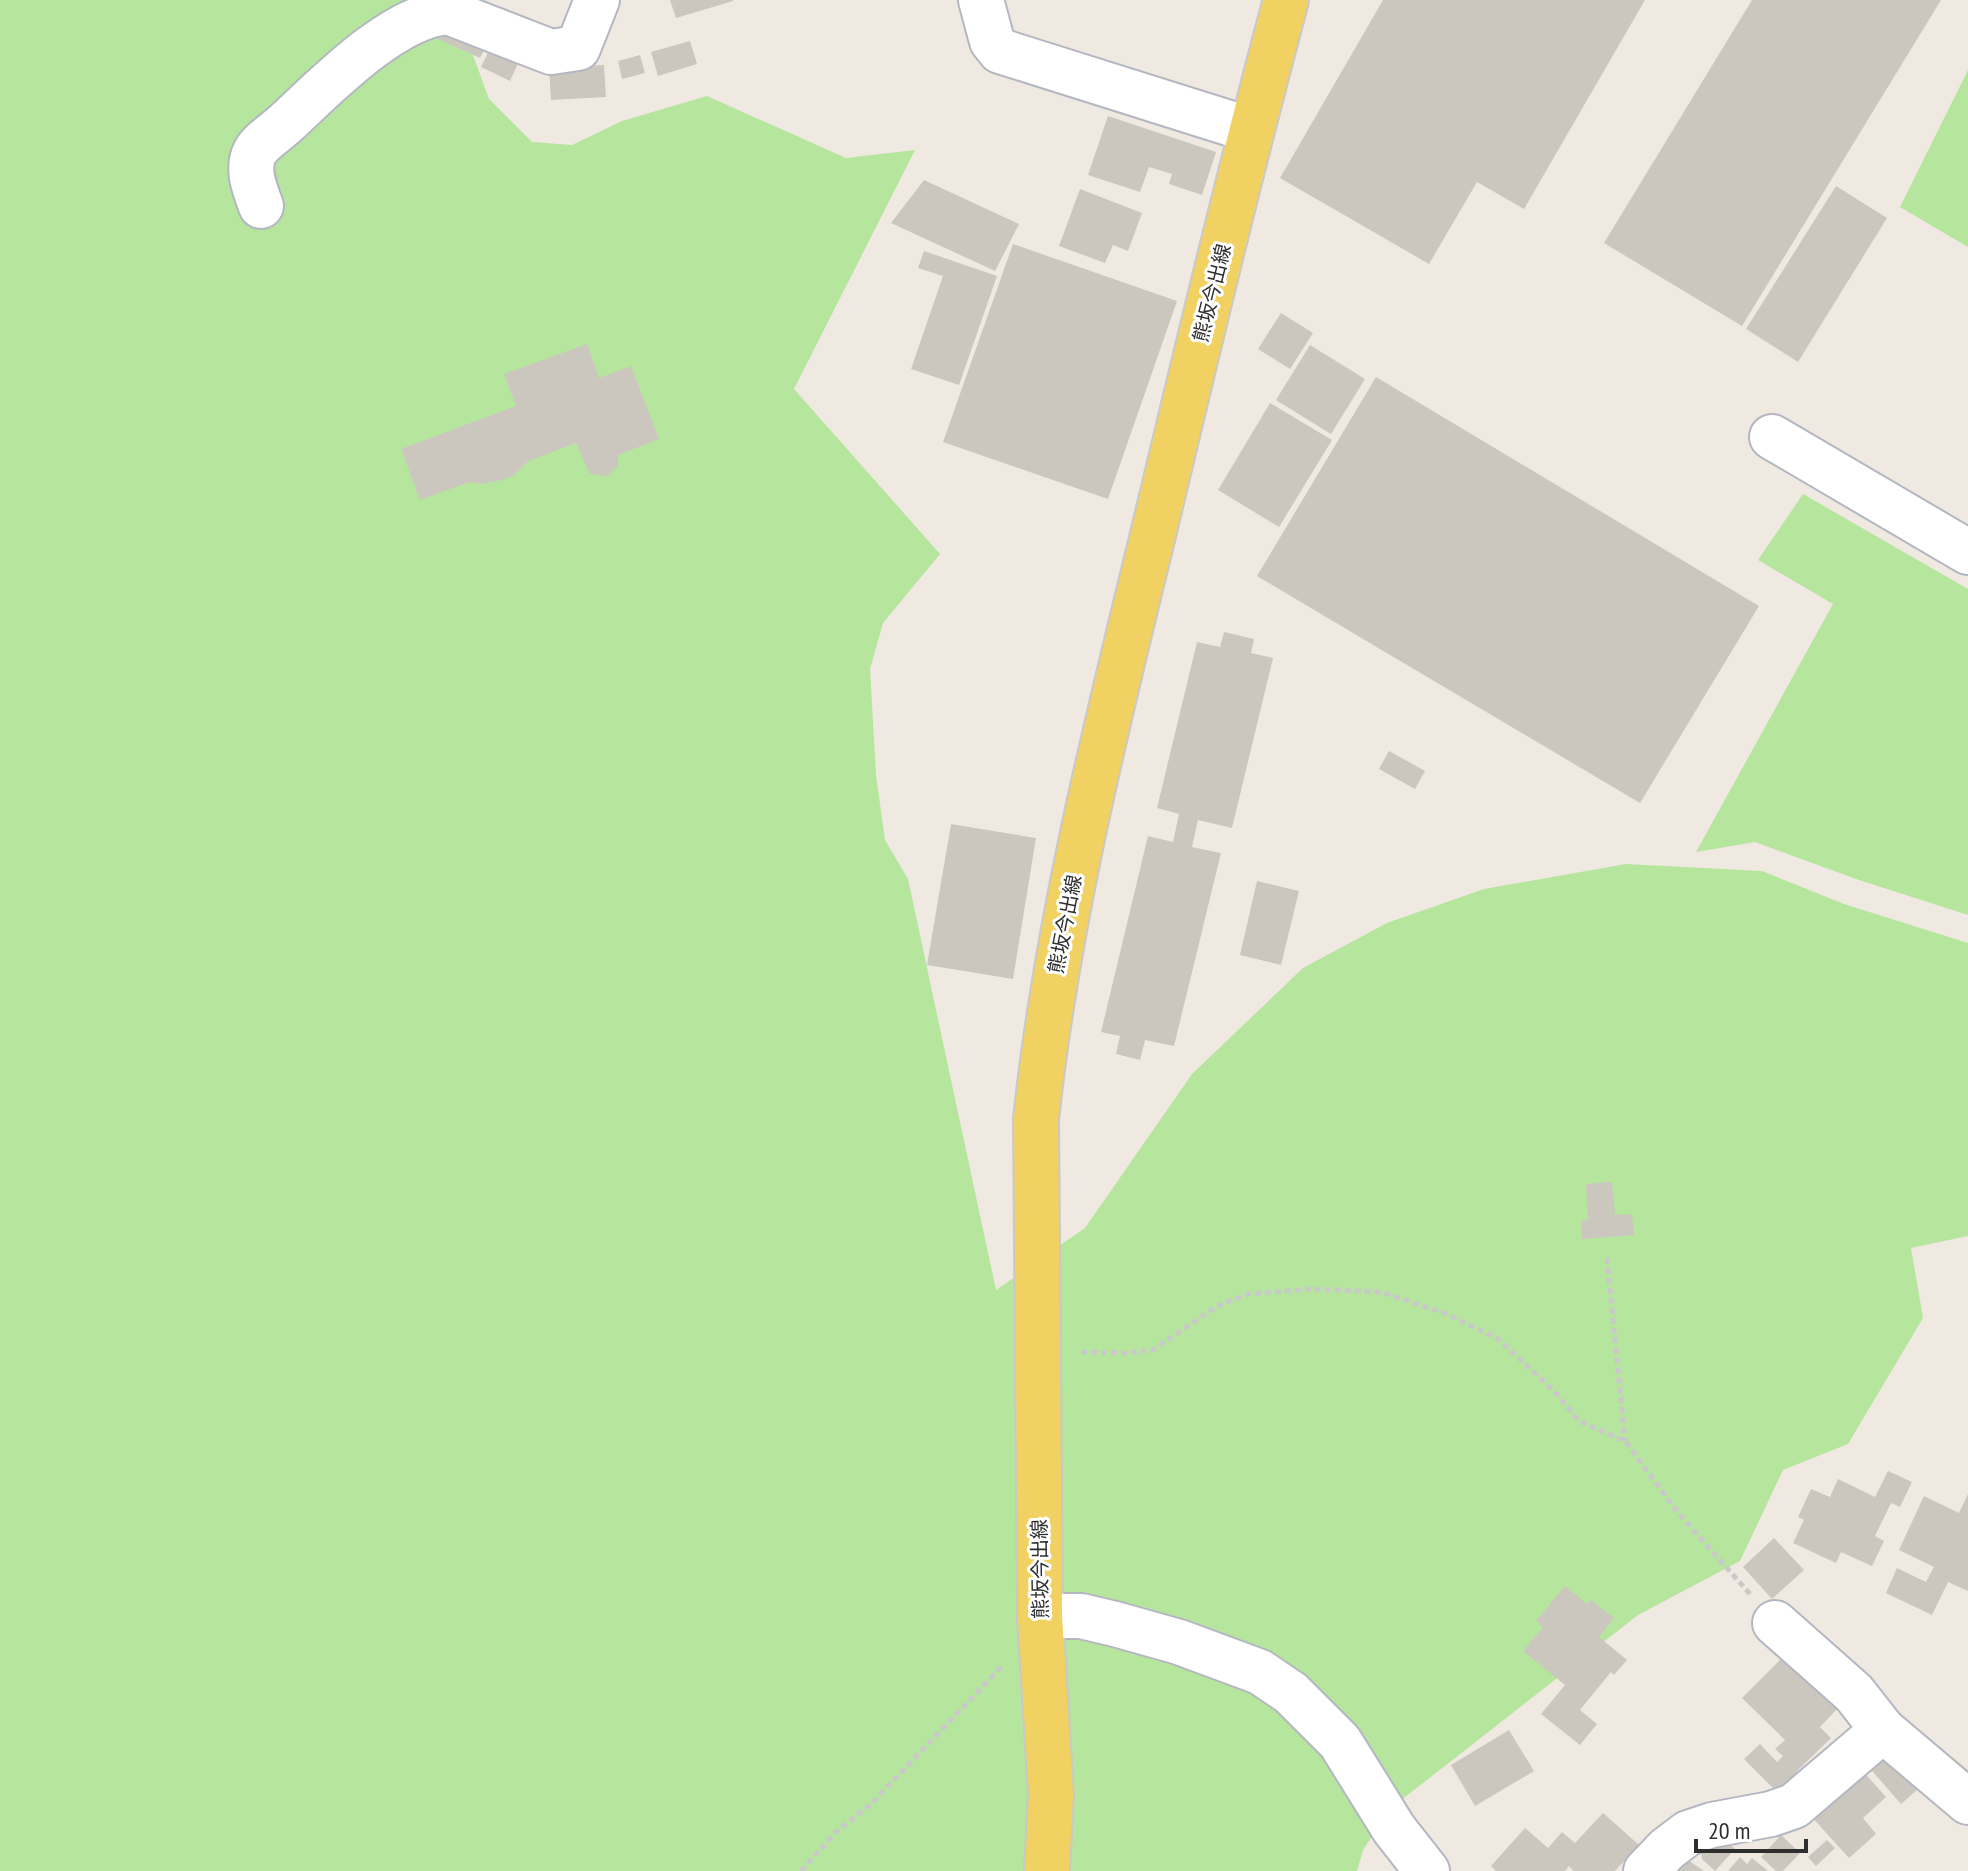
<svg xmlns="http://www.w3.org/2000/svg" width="1968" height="1871" viewBox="0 0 1968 1871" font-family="'PT Sans Narrow','Noto Sans JP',sans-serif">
	<rect width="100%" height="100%" fill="#efe9e1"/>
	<!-- green -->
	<g fill="#b6e59e">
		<path d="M0,0H453L489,99L532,142L572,145L622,121L707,96L846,158L915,150L794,389L940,554L883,623L870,669L876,775L885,840L908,879L996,1290L1085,1228L1192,1074L1303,968L1387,923L1484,889L1626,864L1762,871L1844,904L1968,943V1236L1911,1248L1923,1318L1848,1444L1783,1470L1740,1561L1638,1615L1391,1808L1363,1850L1357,1871H0Z"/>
		<path d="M1968,70V247L1900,207Z"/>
		<path d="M1803,494L1968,589V915L1859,880L1755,842L1696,852L1833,604L1758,560Z"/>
	</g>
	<!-- building -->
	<g fill="#cbc7bf">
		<path d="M670,0H733V1L676,18Z"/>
		<path d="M1383,0H1645L1524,209L1477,182L1429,264L1280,178Z"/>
		<path d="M1752,0H1941L1742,326L1604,243Z"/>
		<path d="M445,25L487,44L480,58L438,39Z"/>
		<path d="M690,41L697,64L658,76L651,52Z"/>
		<path d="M492,44L521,57L510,81L481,67Z"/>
		<path d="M640,55L645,73L622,79L618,61Z"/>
		<path d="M604,65L606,97L551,100L549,67Z"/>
		<path d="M1108,116L1216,152L1202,195L1169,184L1172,174L1149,167L1140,192L1088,175Z"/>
		<path d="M924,180L1019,224L995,271L891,223Z"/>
		<path d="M1836,186L1887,218L1798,362L1746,329Z"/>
		<path d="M1080,189L1142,213L1128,251L1113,245L1105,263L1059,246Z"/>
		<path d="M1013,244L1177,301L1108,499L943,442Z"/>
		<path d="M924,251L997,276L959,385L911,369L943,276L918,268Z"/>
		<path d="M1281,313L1313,333L1290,369L1258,349Z"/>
		<path d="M587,344L599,378L631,366L659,439L618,455V466L607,476L590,474L576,443L528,461L513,476L502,480L481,484L469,482L420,500L401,449L516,406L504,374Z"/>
		<path d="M1310,345L1365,379L1331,434L1276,400Z"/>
		<path d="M1376,377L1759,606L1640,803L1257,576Z"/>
		<path d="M1270,403L1332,440L1279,527L1218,490Z"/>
		<path d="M1224,632L1254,639L1251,653L1273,658L1232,828L1198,820L1192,847L1221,853L1174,1046L1145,1040L1140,1060L1116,1054L1120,1036L1101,1032L1148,836L1173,842L1179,814L1157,808L1197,642L1220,647Z"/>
		<path d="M1389,751L1425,771L1415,789L1379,769Z"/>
		<path d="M951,824L1036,838L1013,979L927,965Z"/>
		<path d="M1257,881L1299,891L1281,965L1240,955Z"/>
		<path d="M1612,1182L1615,1215L1632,1214L1634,1235L1582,1239L1581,1221L1588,1220L1586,1184Z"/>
		<path d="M1888,1471L1912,1482L1900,1507L1891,1503L1875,1536L1884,1541L1872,1566L1841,1552L1836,1563L1793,1543L1804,1520L1798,1517L1811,1489L1830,1497L1838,1479L1875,1497Z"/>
		<path d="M1968,1494V1591L1948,1582L1932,1615L1886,1593L1897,1568L1926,1582L1934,1567L1899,1550L1924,1496L1959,1513Z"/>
		<path d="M1774,1538L1804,1570L1772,1599L1743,1567Z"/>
		<path d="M1565,1586L1587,1604L1591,1600L1614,1618L1599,1637L1627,1660L1614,1675L1611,1672L1580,1710L1597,1724L1580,1745L1541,1714L1565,1685L1523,1651L1543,1627L1536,1621Z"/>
		<path d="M1786,1654L1839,1707L1820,1727L1831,1738L1796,1772L1804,1780L1784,1799L1744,1759L1760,1744L1777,1762L1783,1756L1775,1749L1785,1740L1742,1698Z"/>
		<path d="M1509,1730L1534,1771L1475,1806L1451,1765Z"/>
		<path d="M1884,1750L1918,1789L1901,1804L1867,1765Z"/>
		<path d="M1861,1769L1886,1797L1863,1818L1876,1834L1849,1858L1810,1815Z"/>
		<path d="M1603,1813L1639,1845L1615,1871H1574L1569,1866L1565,1871H1496L1491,1866L1525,1828L1548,1848L1562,1832L1575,1843Z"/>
		<path d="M1781,1835L1800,1853L1783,1871H1776L1761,1857Z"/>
		<path d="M1722,1837L1735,1849L1715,1871L1702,1859L1701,1843Z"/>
		<path d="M1827,1840L1835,1848L1816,1866L1808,1857Z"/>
		<path d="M1682,1856L1704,1871H1673Z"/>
		<path d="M1740,1857L1747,1864L1752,1858L1768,1871H1728Z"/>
	</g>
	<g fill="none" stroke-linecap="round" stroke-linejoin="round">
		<defs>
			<g id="minor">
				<path d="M981,0L992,41L1000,51L1251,130"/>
				<path d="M261,206C255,190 246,169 255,152C261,141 278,131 287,122C326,86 393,16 448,12L551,52L578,48L597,0"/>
				<path d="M1772,437L1968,552"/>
				<path d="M1040,1616H1081L1115,1624L1179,1642L1260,1672L1291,1693L1340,1742L1394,1829L1427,1871"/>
				<path d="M1775,1623L1854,1693L1883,1730L1968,1802"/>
				<path d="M1646,1871L1667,1849L1688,1833L1712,1825L1771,1814L1794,1806L1883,1730"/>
			</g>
			<path id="major" d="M1047,1871L1051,1794L1040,1616L1036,1119C1057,923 1105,731 1152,539C1195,359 1238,179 1286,0"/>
		</defs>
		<!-- minor casing -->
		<use href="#minor" stroke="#b4b7c1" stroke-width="48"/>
		<!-- major casing -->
		<use href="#major" stroke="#c9c9c9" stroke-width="48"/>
		<!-- path -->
		<g stroke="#c9c9c9" stroke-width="5" stroke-dasharray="6 4" stroke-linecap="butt">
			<path d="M1607,1258L1625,1441"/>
			<path d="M1081,1352L1126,1353L1153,1350L1217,1306L1248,1294L1312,1289L1381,1292L1444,1313L1497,1338L1555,1392L1579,1421L1625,1441L1679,1514L1750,1594"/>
			<path d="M801,1871L836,1832L872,1803L1002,1666"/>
		</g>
		<!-- minor -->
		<use href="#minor" stroke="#fff" stroke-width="44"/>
		<!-- major -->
		<use href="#major" stroke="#f2d163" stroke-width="44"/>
	</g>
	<g text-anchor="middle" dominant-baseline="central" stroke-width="6" stroke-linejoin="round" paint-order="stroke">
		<!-- street labels -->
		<g font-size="20" fill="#2e2e2e" stroke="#fff">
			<text transform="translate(1212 293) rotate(-76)">熊坂今出線</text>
			<text transform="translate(1065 924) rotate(-79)">熊坂今出線</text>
			<text transform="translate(1040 1569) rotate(-91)">熊坂今出線</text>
		</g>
	</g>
	<!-- scale -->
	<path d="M1696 1839v12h110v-12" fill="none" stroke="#2e2e2e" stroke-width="4"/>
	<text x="1708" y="1839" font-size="24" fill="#2e2e2e" stroke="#ffffff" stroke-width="6" paint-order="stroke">20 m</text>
</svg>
